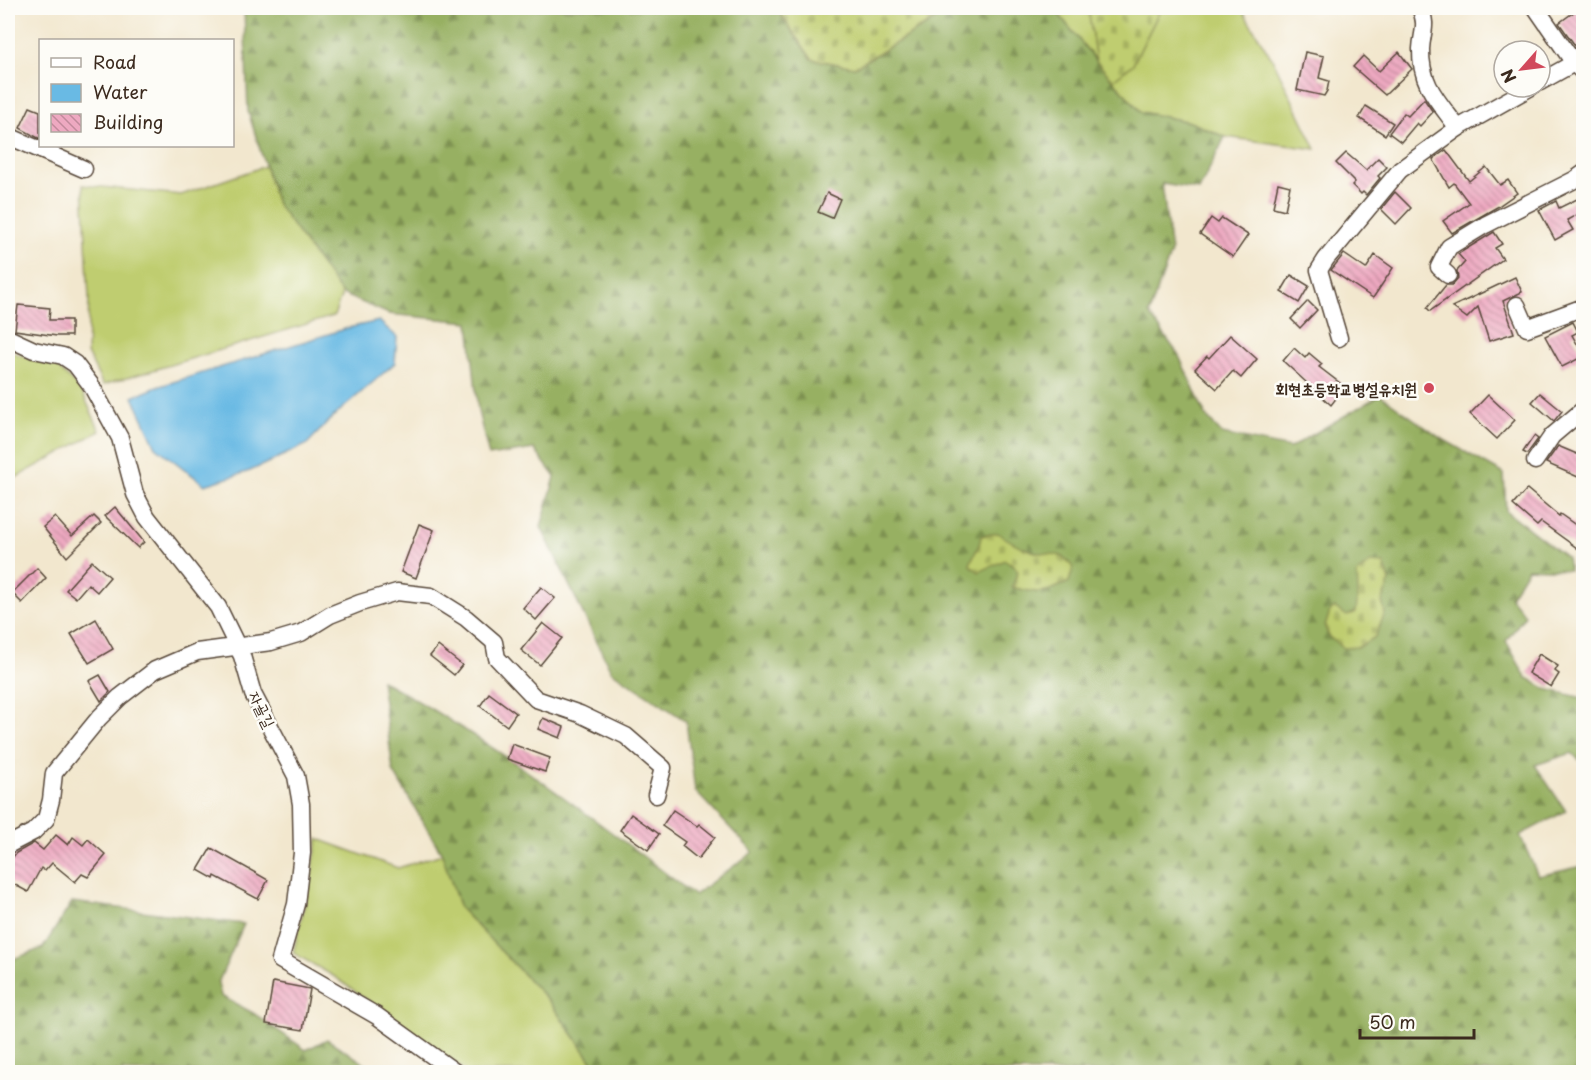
<svg xmlns="http://www.w3.org/2000/svg" width="1591" height="1080" viewBox="0 0 1591 1080" font-family="'Playpen Sans','Poor Story',sans-serif">
	<defs>
		<pattern id="forest-firs" width="22" height="20" patternUnits="userSpaceOnUse" patternTransform="scale(1.5)"><rect width="22" height="20" fill="#97b062"/><path d="M5 1l3.5 6h-7zM16 11l3.5 6h-7z" fill="#7c8f50"/></pattern>
		<pattern id="cemetery-stones" width="16" height="16" patternUnits="userSpaceOnUse" patternTransform="scale(1.5)"><rect width="16" height="16" fill="#bfcd6f"/><path d="M2 7V4a2 2 0 0 1 4 0v3zM10 15v-3a2 2 0 0 1 4 0v3z" fill="#a5b060"/></pattern>
		<pattern id="building-back-hatch" width="6" height="6" patternUnits="userSpaceOnUse" patternTransform="scale(1.5)"><rect width="6" height="6" fill="#eea9c1"/><path d="M-1 5l2 2M0 0l6 6M5-1l2 2" fill="none" stroke="#c28a9c"/></pattern>
	</defs>
	<rect width="100%" height="100%" fill="#fdfcf7"/>
	<filter id="ink" filterUnits="userSpaceOnUse"><feTurbulence type="fractalNoise" baseFrequency=".0167" numOctaves="2"/><feDisplacementMap in="SourceGraphic" scale="12" xChannelSelector="R" yChannelSelector="G"/><feConvolveMatrix kernelMatrix="1 2 1 2 8 2 1 2 1" color-interpolation-filters="sRGB"/></filter>
	<filter id="wash" filterUnits="userSpaceOnUse"><feTurbulence type="fractalNoise" baseFrequency=".008" numOctaves="4" result="noise"/><feDisplacementMap in="SourceGraphic" scale="24" xChannelSelector="R" yChannelSelector="G"/><feGaussianBlur stdDeviation="1.35" result="paint"/><feColorMatrix in="noise" values="0 0 0 0 0 0 0 0 0 0 0 0 0 0 0 0 0 1.4 0 .05"/><feComposite in="paint" operator="in"/></filter>
	<g filter="url(#wash)">
		<rect width="100%" height="100%" fill="#f2e7ce"/>
		<!-- grass -->
		<g fill="#bfcd6f" stroke="#7d7c46" stroke-width="1.5">
			<path d="M1059,8H1088L1096,61L1057,12Z"/>
			<path d="M1161,8H1241L1274,62L1316,149L1225,137L1190,122L1141,112L1113,80L1133,64Z"/>
			<path d="M265,166L277,204L342,294L334,316L103,385L87,353L89,298L83,185L181,195Z"/>
			<path d="M8,351L57,367L81,390L100,431L8,482Z"/>
			<path d="M318,839L398,868L442,854L460,908L549,1001L600,1072H467L335,977L293,953L311,878Z"/>
		</g>
		<!-- forest -->
		<g fill="url(#forest-firs)" stroke="#696d40" stroke-width="1.5">
			<path d="M244,8H776L812,59L855,67L955,8H1030L1057,12L1096,61L1141,112L1190,122L1225,137L1199,190L1162,184L1171,252L1149,314L1178,354L1206,416L1222,434L1290,448L1380,395L1439,437L1504,474L1506,511L1567,558L1569,570L1528,568L1510,597L1525,615L1506,641L1526,677L1546,689L1583,698V764L1572,753L1535,765L1566,811L1520,835L1538,876L1583,866V1072H600L549,1001L460,908L442,854L393,771L381,680C492,741 594,818 694,895L753,852L695,791L686,721L611,671L541,527L555,477L534,449L489,456L478,411L469,322L389,314L342,294L277,204L248,111Z"/>
			<path d="M72,902L244,924L218,983L221,996L253,1013L306,1050L327,1039L378,1072H8V961L43,948Z"/>
		</g>
		<!-- cemetery -->
		<g fill="url(#cemetery-stones)" stroke="#7d7c46" stroke-width="1.5">
			<path d="M776,8H955L855,67L812,59Z"/>
			<path d="M1088,8H1161L1133,64L1113,80L1096,61Z"/>
			<path d="M998,533C1008,540 1019,547 1032,551C1050,557 1061,548 1073,568L1069,582C1043,594 1040,595 1012,587L1018,572L1014,565L1005,560L979,572L970,565C973,554 980,548 981,536Z"/>
			<path d="M1370,563L1384,564L1390,581L1382,602L1385,613L1375,637L1359,647L1344,648L1329,637L1325,627L1330,611L1335,608L1347,616L1356,612L1358,592L1357,573Z"/>
		</g>
		<!-- water -->
		<path fill="#69bae4" stroke="#527281" stroke-width="1.5" d="M379,321L397,337L395,363L334,416L306,445L250,471L205,485L156,447L133,397L157,387L348,328Z"/>
		<g id="blocks">
			<!-- building -->
			<g fill="url(#building-back-hatch)">
				<path d="M1578,9L1584,17V49L1579,51L1559,23Z"/>
				<path d="M1305,52L1324,56L1319,78L1329,81L1327,91L1324,96L1297,90Z"/>
				<path d="M1399,52L1412,69L1385,95L1353,67L1363,56L1379,71Z"/>
				<path d="M1424,99L1433,112L1420,126L1417,123L1401,142L1389,133L1404,113L1408,116Z"/>
				<path d="M1366,106L1393,123L1385,135L1359,118Z"/>
				<path d="M30,107L40,111V139L20,128Z"/>
				<path d="M1446,150L1469,181L1486,167L1500,185L1508,180L1517,193L1497,207L1452,233L1443,221L1469,203L1454,183L1449,187L1433,159Z"/>
				<path d="M1346,153L1366,170L1378,158L1387,167L1378,176L1380,178L1366,195L1363,192L1361,194L1352,185L1355,182L1336,163Z"/>
				<path d="M1278,183L1290,186L1285,210L1273,207Z"/>
				<path d="M1395,192L1411,208L1396,224L1381,209Z"/>
				<path d="M827,193L840,199L832,218L818,212Z"/>
				<path d="M1579,198L1584,211L1567,220L1573,230L1555,240L1539,210L1556,201L1559,208Z"/>
				<path d="M1211,218L1218,223L1222,218L1248,235L1233,257L1200,234Z"/>
				<path d="M1494,232L1502,244L1495,248L1503,259L1430,311L1427,308L1446,285H1452L1458,278L1457,271L1465,262L1458,254Z"/>
				<path d="M1344,254L1366,269L1375,255L1393,268L1373,298L1331,270Z"/>
				<path d="M1291,275L1309,286L1299,303L1281,292Z"/>
				<path d="M1515,277L1522,292L1503,301L1514,333L1489,341L1478,307L1467,318L1452,307Z"/>
				<path d="M1308,301L1317,310L1300,328L1291,319Z"/>
				<path d="M18,305L50,308L49,320H71V336H57L15,330Z"/>
				<path d="M1573,322L1578,332L1572,335L1584,356L1562,367L1545,336Z"/>
				<path d="M1230,335L1257,359L1241,378L1233,371L1217,389L1195,369L1207,356L1209,358Z"/>
				<path d="M1294,348L1305,358L1309,353L1322,364L1319,367L1345,387L1331,405L1283,361Z"/>
				<path d="M1540,393L1562,411L1554,421L1532,402Z"/>
				<path d="M1488,395L1515,420L1497,439L1470,414Z"/>
				<path d="M1534,436L1538,439L1527,454L1523,452Z"/>
				<path d="M1558,446L1584,457V465L1578,477L1546,463Z"/>
				<path d="M1527,489L1559,516L1560,514L1584,531V553L1541,522L1537,526L1513,505Z"/>
				<path d="M115,507L144,542L138,548L105,516Z"/>
				<path d="M94,516L101,523L67,557L43,527L55,517L72,536Z"/>
				<path d="M419,524L434,530L416,578L401,572Z"/>
				<path d="M92,561L110,577L97,592L88,584L76,598L66,590Z"/>
				<path d="M37,568L46,578L22,603L12,593Z"/>
				<path d="M541,587L555,598L536,620L523,608Z"/>
				<path d="M96,619L113,649L89,663L71,634Z"/>
				<path d="M543,623L562,638L540,665L521,650Z"/>
				<path d="M438,646L462,665L454,675L430,656Z"/>
				<path d="M1539,654L1558,666L1555,671L1559,674L1551,687L1528,673Z"/>
				<path d="M100,675L110,692L101,701L89,681Z"/>
				<path d="M489,693L516,713L507,726L480,706Z"/>
				<path d="M543,718L564,727L560,738L538,729Z"/>
				<path d="M512,744L550,758L545,772L507,759Z"/>
				<path d="M673,810L697,826L699,824L715,837L698,859L682,846L685,842L662,826Z"/>
				<path d="M631,814L659,834L648,850L620,830Z"/>
				<path d="M56,835L68,845L73,837L83,845L88,839L106,855L88,877L82,874L75,882L52,863L45,871L41,868L28,892L8,881V863L16,853L34,843L43,850Z"/>
				<path d="M211,848L268,880L258,899L215,876L214,879L198,870Z"/>
				<path d="M273,982L310,989L303,1030L266,1024Z"/>
			</g>
		</g>
	</g>
	<g filter="url(#ink)">
		<use href="#blocks" fill-opacity="0" stroke="#564638" stroke-width="1.5"/>
		<g fill="none" stroke-linecap="round" stroke-linejoin="round">
			<defs>
				<g id="minor">
					<path d="M1420,8C1428,26 1422,31 1421,49C1420,84 1438,101 1458,128"/>
					<path d="M1536,8L1574,63L1584,73"/>
					<path d="M1540,82L1574,63"/>
					<path d="M8,132L13,138L84,169"/>
					<path d="M1448,275L1439,267L1449,247L1485,225L1574,180L1584,173"/>
					<path d="M1517,305L1527,328L1584,307"/>
					<path d="M8,338L34,350L63,356L75,364L91,385L120,438L135,494L147,517L218,607L242,656L253,694L296,776L301,804L302,853L296,904L280,960L377,1016L455,1072"/>
					<path d="M1339,338L1319,270L1326,259L1400,170L1458,128L1531,87"/>
					<path d="M1535,461L1552,436L1584,409"/>
					<path d="M8,845L33,832L46,819L51,800L54,773L99,718L120,697L155,670L197,652L271,642L301,633L330,615L360,603L397,592L431,596L466,618L494,642L497,658L536,699L580,714L626,736L663,768L656,795"/>
				</g>
			</defs>
			<!-- minor casing -->
			<use href="#minor" stroke="#564638" stroke-width="19"/>
			<!-- minor -->
			<use href="#minor" stroke="#fff" stroke-width="16"/>
		</g>
	</g>
	<!-- markers -->
	<circle fill="#d1495b" stroke="#fdfcf7" stroke-width="2" cx="1429" cy="388" r="6"/>
	<g text-anchor="middle" dominant-baseline="central" stroke-width="5" stroke-linejoin="round" paint-order="stroke">
		<!-- poi labels -->
		<g font-size="16" font-weight="bold" fill="#3b2a1e" stroke="#fdfcf7" text-anchor="end">
			<text x="1417" y="388">회현초등학교병설유치원</text>
		</g>
		<!-- street labels -->
		<g font-size="16" fill="#3b2a1e" stroke="#fdfcf7">
			<text transform="translate(263 709) rotate(64)">자골길</text>
		</g>
	</g>
	<!-- margin -->
	<rect width="1591" height="1080" fill="none" stroke="#fdfcf7" stroke-width="30"/>
	<!-- legend -->
	<rect x="39" y="39" width="195" height="108" fill="#fdfcf7" stroke="#afa8a0" stroke-width="1.5"/>
	<rect x="51" y="58" width="30" height="9" fill="#ffffff" stroke="#afa8a0" stroke-width="1.5"/>
	<text x="93" y="69" font-size="18" fill="#3b2a1e">Road</text>
	<rect x="51" y="84" width="30" height="18" fill="#69bae4" stroke="#afa8a0" stroke-width="1.5"/>
	<text x="93" y="99" font-size="18" fill="#3b2a1e">Water</text>
	<rect x="51" y="114" width="30" height="18" fill="url(#building-back-hatch)" stroke="#afa8a0" stroke-width="1.5"/>
	<text x="93" y="129" font-size="18" fill="#3b2a1e">Building</text>
	<!-- north arrow -->
	<g transform="translate(1522 69) rotate(242)"><circle r="28" fill="#fdfcf7" stroke="#afa8a0" stroke-width="1.5"/>
	<path d="M0-4.5L10 22L0 15L-10 22Z" fill="#d1495b"/>
	<text y="-9" font-size="16" font-weight="bold" text-anchor="middle" fill="#3b2a1e">N</text>
	</g>
	<!-- scale -->
	<path d="M1360 1029v9h114v-9" fill="none" stroke="#3b2a1e" stroke-width="3"/>
	<text x="1369" y="1029" font-size="18" fill="#3b2a1e" stroke="#fdfcf7" stroke-width="4.5" paint-order="stroke">50 m</text>
</svg>
